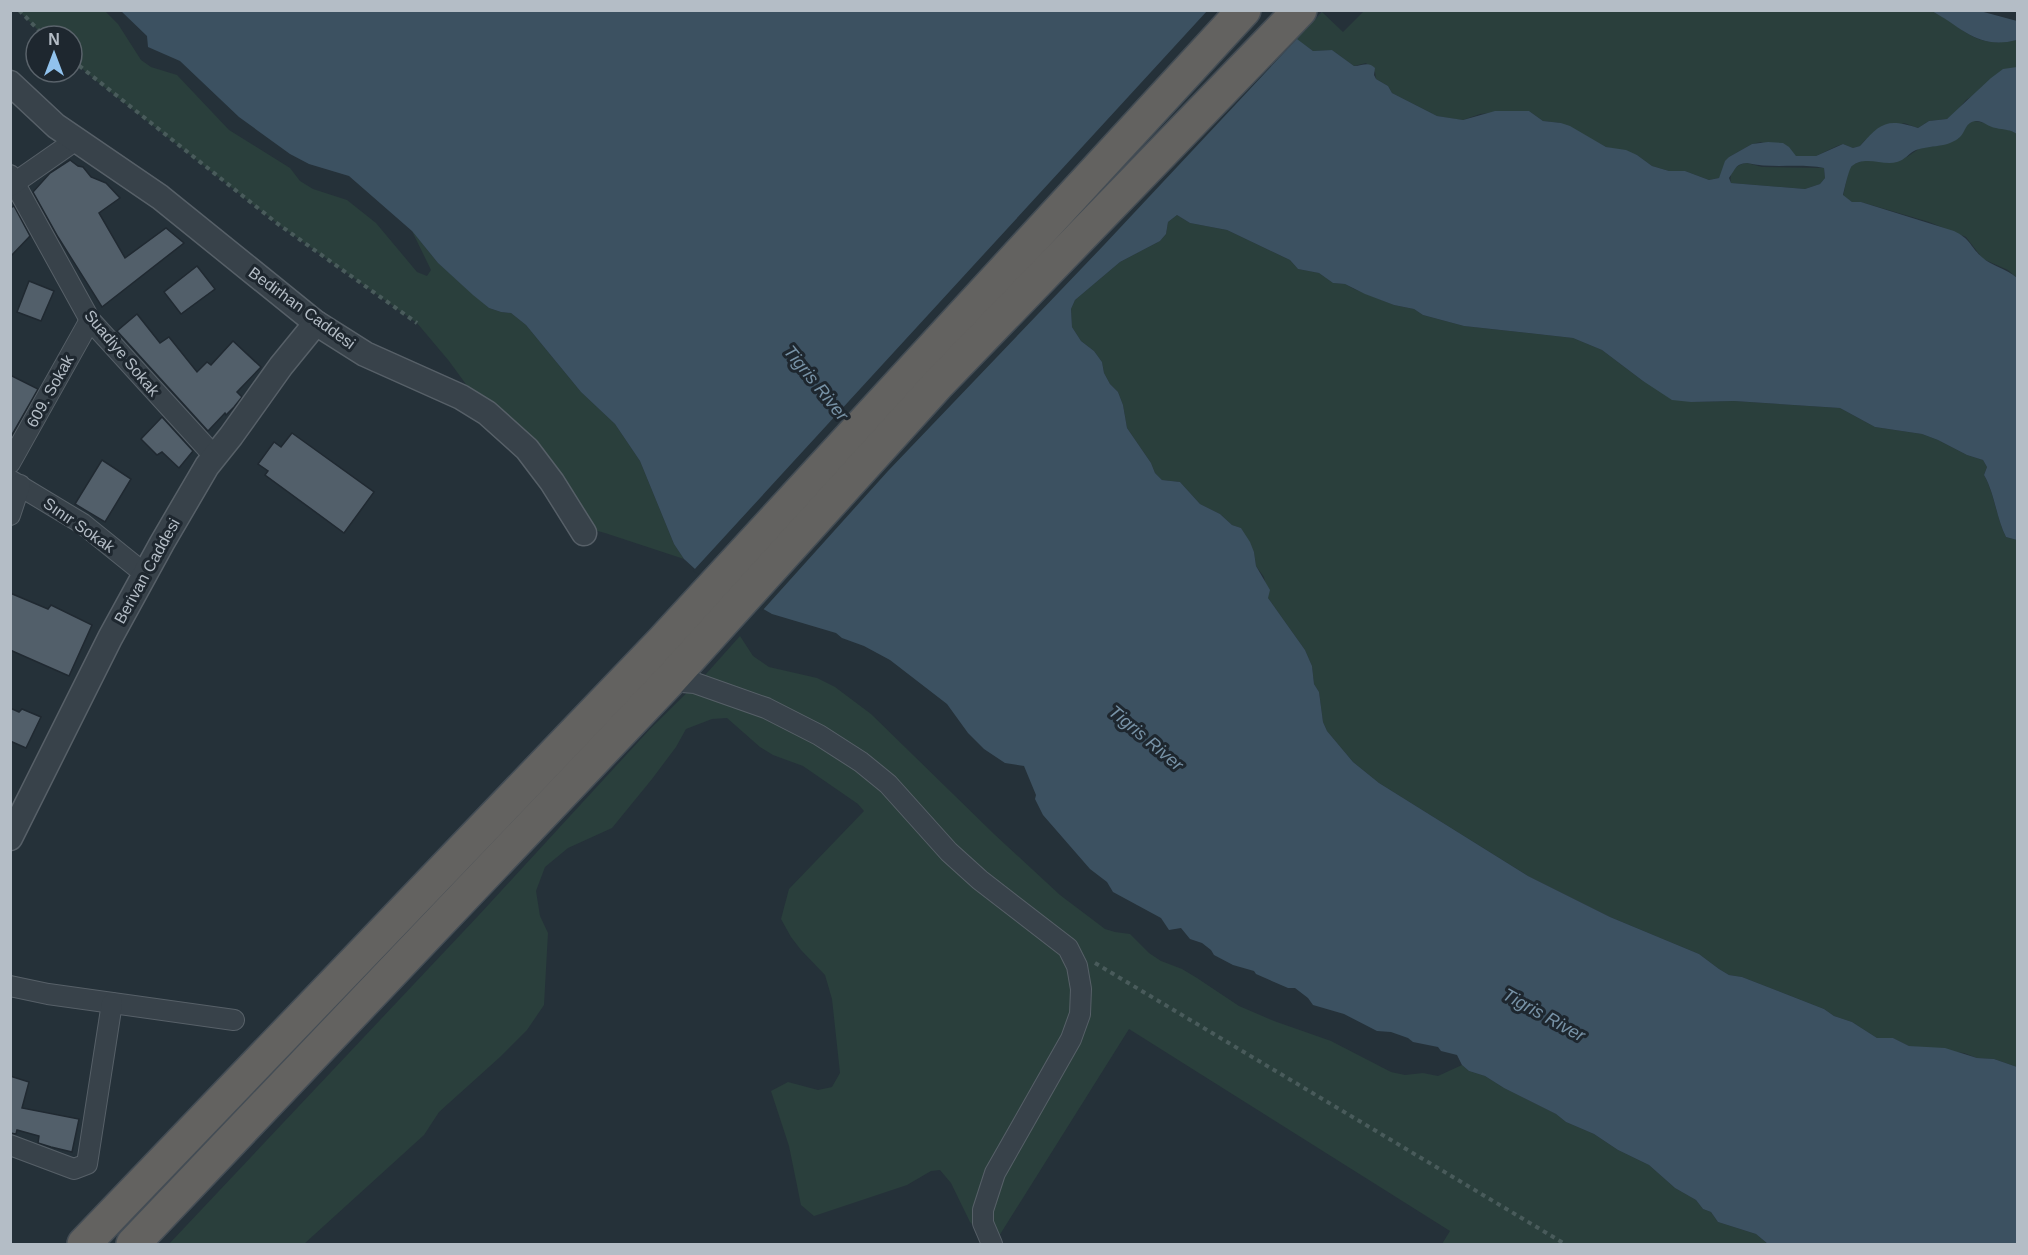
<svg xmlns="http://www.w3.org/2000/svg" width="2028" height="1255" viewBox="0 0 2028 1255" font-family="Arial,sans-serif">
	<rect width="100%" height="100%" fill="#253139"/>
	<!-- green -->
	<g fill="#2a3f3c">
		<path d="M1365,10H1932C1966,29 1974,49 2017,40L2018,67L1966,100L1955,113L1947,119L1929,121L1918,128L1904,123L1865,140L1860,146L1853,148L1843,144L1837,146L1816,156H1796L1761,142L1752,144L1729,157L1719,178L1709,180L1685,171H1669L1652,166L1637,155L1606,147L1561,123L1543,121L1529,111H1507L1480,114L1463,120L1455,119L1437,116L1392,93L1388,86L1376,79L1375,72L1366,63L1354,66L1332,50L1313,51L1296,39L1322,12L1343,32Z"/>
		<path d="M19,11H105L118,24L141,60L151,67L177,75L229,130L290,168L300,181L313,189L347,200L376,223L417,272L427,276L431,270L412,231L438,263L489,308L501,312L511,313L526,325L581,392L615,424L640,461L674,544L684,559L605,533L579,526L487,413L449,361L417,323L278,224L98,82L72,60V36H44Z"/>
		<path d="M1973,121C1980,121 2012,130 2018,134L2017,278L2008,270L1983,259L1966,237L1929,222L1861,202H1852L1843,196L1849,169L1854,164L1862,161L1907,157L1920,148L1941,145L1959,138L1967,124Z"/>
		<path d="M1747,163L1762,167L1824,168L1825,178L1820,184L1805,189L1731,183C1728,172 1737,164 1747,163Z"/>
		<path d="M1177,215L1190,223L1227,230L1290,260L1298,269L1319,273L1333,283L1345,284L1354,289L1394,305L1414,309L1423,315L1464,326L1573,338L1602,350L1643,381L1691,402L1734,401L1840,408L1875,427L1922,434L1938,440L1967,455L1983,460L1987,467L1984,475C1995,495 1996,517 2006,537L2017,540V1067L1994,1059L1977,1058L1964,1053L1909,1046L1893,1038H1877L1852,1022L1834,1016L1824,1009L1742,977L1729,975L1719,969L1699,954L1610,917L1528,876L1379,783L1353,762L1327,731L1323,722L1319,692L1314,684L1312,666L1305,650L1268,598L1264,577L1256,566L1254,552L1241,528L1232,525L1220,514L1200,504L1180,482L1162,480L1155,473L1151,463L1127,428L1123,405L1118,392L1110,384L1104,373L1102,362L1094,351L1081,341L1072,327L1071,309L1075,300L1120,262L1160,241L1166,234L1168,222Z"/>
		<path d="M740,636L753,656L769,667L817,678L835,687L871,714L994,834L1060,895L1105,929L1115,932L1130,934L1149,953L1161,961L1182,969L1197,978L1239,1006L1274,1021L1331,1041L1391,1072L1405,1075L1423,1073L1438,1076L1462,1065L1469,1071L1485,1076L1504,1088L1556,1114L1566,1122L1594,1134L1618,1150L1649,1165L1675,1188L1696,1200L1703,1209L1711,1212L1718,1222L1756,1234L1768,1244H1442L1450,1231L1129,1029L994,1244H991L970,1222L951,1183L940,1170L931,1171L907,1185L814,1216L801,1205L789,1146L771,1091L788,1082L818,1090L832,1087L840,1073L832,999L825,975L801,950L791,937L781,919L789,889L864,811L858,804L803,766L773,755L760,747L727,718L712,719L686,729L676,747L652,779L612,828L568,848L545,867L536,891L540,916L548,933L544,1005L527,1030L500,1057L439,1112L424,1135L304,1244H169L479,915L650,729L706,674Z"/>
	</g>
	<!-- water -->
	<g fill="#3c5161" fill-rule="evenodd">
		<path d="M121,11H1320L1322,12L1297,39L1313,51L1332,50L1354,66C1363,66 1368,61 1375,68L1374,75L1376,79L1388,86L1392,93L1437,116L1463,120L1495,111H1529L1543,121L1561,123L1570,126L1606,147L1626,150L1637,155L1652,166L1669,171H1685L1709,180L1719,178L1725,161L1729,157L1752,144L1768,142L1783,143L1789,147L1796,156H1816L1843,144L1853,148L1860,146C1881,123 1886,118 1918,128L1929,121L1947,119L1991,78L2003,69L2017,67V134C2010,129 2004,130 1996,128C1988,127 1983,120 1975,121C1965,123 1966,131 1960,137C1948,148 1930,145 1916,150C1909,153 1905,160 1897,162C1883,166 1865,155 1852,166C1849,168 1844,191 1843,195L1852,202H1861L1954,231C1971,239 1970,247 1983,258C1990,265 2007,269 2017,278V540L2006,537C1996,517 1995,494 1984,475L1987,467L1983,460L1967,455L1938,440L1922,434L1875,427L1840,408L1734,401L1691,402L1672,400L1643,381L1602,350L1573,338L1464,326L1423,315L1414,309L1394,305L1365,294L1345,284L1333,283L1319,273L1298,269L1290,260L1227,230L1190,223L1177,215L1168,222L1166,234L1160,241L1120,262L1075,300L1071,309L1072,327L1081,341L1094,351L1102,362L1104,373L1110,384L1118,392L1123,405L1127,428L1151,463L1155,473L1162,480L1180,482L1200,504L1220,514L1232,525L1241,528L1250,542L1254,552L1256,566L1270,590L1268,598L1305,650L1312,666L1314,684L1319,692L1323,722L1327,731L1353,762L1379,783L1528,876L1610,917L1699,954L1719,969L1729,975L1742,977L1824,1009L1834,1016L1852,1022L1877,1038H1893L1909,1046L1945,1048L1977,1058L1994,1059L2017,1067V1244H1768L1756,1234L1718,1222L1711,1212L1703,1209L1696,1200L1675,1188L1649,1165L1618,1150L1594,1134L1566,1122L1556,1114L1504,1088L1485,1076L1469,1071L1462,1065L1457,1055L1441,1051L1438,1047L1413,1042L1408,1038L1391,1032L1377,1031L1344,1014L1313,1005L1308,998L1295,988H1288L1256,974L1254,971L1233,965L1214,955L1211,950L1202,943L1190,939L1181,928L1169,930L1161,918L1113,892L1107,882L1090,869L1043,815L1035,799L1036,795L1024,766L1005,763L984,749L968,733L947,704L890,660L864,646L842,638L836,633L772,614L695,569L684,559L674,544L640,461L615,424L581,392L526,325L511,313L501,312L489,308L473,295L438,263L412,231L349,176L309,164L290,154L239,117L180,61L148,47L147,36ZM1747,163C1773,169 1799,163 1824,168L1825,178L1820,184L1805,189L1731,183L1729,178C1736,169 1735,164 1747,163Z"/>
		<path d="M1932,11H1980L2017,21V40C1978,50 1963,28 1932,11Z"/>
	</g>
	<!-- pier -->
	<path fill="#253139" d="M1320,10L1322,12L1104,245L888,471L762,611L693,571L1207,11Z"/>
	<!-- building -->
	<g fill="#525f6a" stroke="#202931" stroke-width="1.5">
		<path d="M70,160L78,166L83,167L91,177L106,183L120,198L99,213L125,258L166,228L184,243L102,307L58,237L33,192L50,173Z"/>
		<path d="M14,206L30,236L10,257V208Z"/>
		<path d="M197,266L215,289L181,314L164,292Z"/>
		<path d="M29,281L54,291L41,321L17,312Z"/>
		<path d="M137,314L160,343L169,337L197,372L207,362L211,365L233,341L261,367L237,392L242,397L234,407L226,415L225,413L208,431L117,331Z"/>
		<path d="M10,375L38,389L10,438Z"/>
		<path d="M162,417L193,451L179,468L162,452L157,455L141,439Z"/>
		<path d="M292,433L374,492L344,533L265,475L268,471L258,464L274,442L281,447Z"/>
		<path d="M102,460L131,479L105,522L75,504Z"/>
		<path d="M10,593L48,609L51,605L92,625L69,676L10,650Z"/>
		<path d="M10,708L19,712L22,709L41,717L26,748L10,741Z"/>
		<path d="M10,1076L29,1082L22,1108L79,1119L72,1152L51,1147L38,1143L39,1136L17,1130L16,1134L10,1133Z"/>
	</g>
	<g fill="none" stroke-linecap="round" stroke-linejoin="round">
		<defs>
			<g id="minor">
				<path d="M10,175L90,320L215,457"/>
				<path d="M10,186L76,140"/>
				<path d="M10,463L90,320"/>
				<path d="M10,480L83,524L145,574"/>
				<path d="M10,515L20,485"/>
				<path d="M669,681L695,683L766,708L819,735L861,762L888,784L949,852L980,880L1068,948L1077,966L1081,989L1080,1014L1071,1039L995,1173L983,1210V1223L992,1244"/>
				<path d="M10,986L48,994L234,1020"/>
				<path d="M10,1145L74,1169L87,1164L112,1003"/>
			</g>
			<g id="tertiary">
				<path d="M10,83L56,126L160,197L316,323L365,354L461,397L487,413L527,449L552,482L584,533"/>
				<path d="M10,838L110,638L162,543L207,466L231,436L281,366L316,323"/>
			</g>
			<g id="trunk">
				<path d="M84,1244L662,642L1244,10"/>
				<path d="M133,1244L669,681L939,383L1300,10"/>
			</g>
		</defs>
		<!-- minor casing -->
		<use href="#minor" stroke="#576068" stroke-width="22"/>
		<!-- tertiary casing -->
		<use href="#tertiary" stroke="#576068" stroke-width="27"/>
		<!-- trunk casing -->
		<use href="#trunk" stroke="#444d55" stroke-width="36"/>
		<!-- path -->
		<g stroke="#495b5b" stroke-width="4" stroke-dasharray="4.5 4.5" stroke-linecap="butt">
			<path d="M19,10L44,36"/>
			<path d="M72,60L278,224L417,323"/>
			<path d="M1095,963L1565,1244"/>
		</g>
		<!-- minor -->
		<use href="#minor" stroke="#38424a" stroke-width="20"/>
		<!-- tertiary -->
		<use href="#tertiary" stroke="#38424a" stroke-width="24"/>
		<!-- trunk -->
		<use href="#trunk" stroke="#636260" stroke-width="33"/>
	</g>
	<g text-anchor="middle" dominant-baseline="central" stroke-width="6" stroke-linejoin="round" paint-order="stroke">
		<!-- street labels -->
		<g font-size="16" fill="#b4bdc6" stroke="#1e272f">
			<text transform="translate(302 308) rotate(36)">Bedirhan Caddesi</text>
			<text transform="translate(122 353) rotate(50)">Suadiye Sokak</text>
			<text transform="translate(50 391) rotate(-61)">609. Sokak</text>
			<text transform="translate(79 525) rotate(35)">Sınır Sokak</text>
			<text transform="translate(147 571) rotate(-61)">Berivan Caddesi</text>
		</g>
		<!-- water labels -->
		<g font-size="18" font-style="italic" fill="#7792a6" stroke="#1e272f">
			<text transform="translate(816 383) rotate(51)">Tigris River</text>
			<text transform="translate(1146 738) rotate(40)">Tigris River</text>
			<text transform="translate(1544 1015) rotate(29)">Tigris River</text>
		</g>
	</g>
	<!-- border -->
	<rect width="2028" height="1255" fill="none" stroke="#b4bdc6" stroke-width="24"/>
	<!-- north arrow -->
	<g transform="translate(54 54)"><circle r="28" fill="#1e272f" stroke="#5a636b" stroke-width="1.5"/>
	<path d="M0-4.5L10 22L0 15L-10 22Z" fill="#91c2ed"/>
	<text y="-9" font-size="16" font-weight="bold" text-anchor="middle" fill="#b4bdc6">N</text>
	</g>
</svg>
